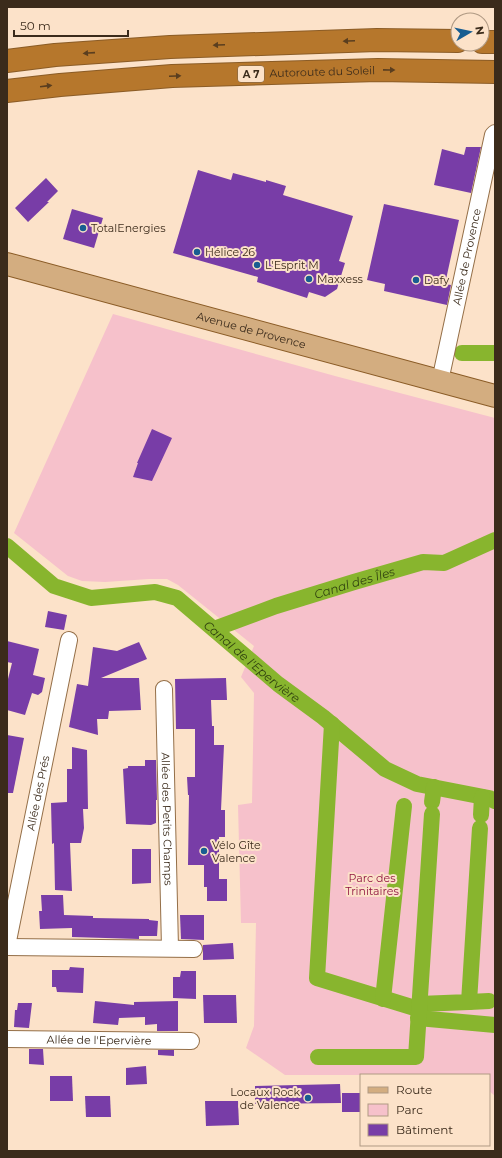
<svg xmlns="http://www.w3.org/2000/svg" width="502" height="1158" viewBox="0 0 502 1158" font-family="Montserrat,sans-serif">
	<rect width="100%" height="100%" fill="#fce2c9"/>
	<!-- green -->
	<path fill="#f6c1cb" d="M113,314L335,376L495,418V1096L489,1091V1075H285L246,1048L254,1026L256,923H241L238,805L252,803L254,693L241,677L254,646L178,585L167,579H149L105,582L82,581L68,576L14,533Z"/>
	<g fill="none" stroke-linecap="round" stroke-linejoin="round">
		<!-- canal -->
		<g stroke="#88b52e" stroke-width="16">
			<path d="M462,353H495"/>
			<path id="s1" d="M7,546L54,586L91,598L155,592L177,598L278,684L323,717L385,769L417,784L489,798L495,801"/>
			<path id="s2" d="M214,629L276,606L354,582L423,562L444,563L495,540"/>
			<path d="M332,724L317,978L418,1009"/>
			<path d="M432,802L434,787"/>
			<path d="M481,815L482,797"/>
			<path d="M383,999L404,806"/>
			<path d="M469,1002L489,1001"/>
			<path d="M419,1004L469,1002L480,828"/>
			<path d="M418,1018L495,1025"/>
			<path d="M318,1057H416L432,814"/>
		</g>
	</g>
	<!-- building -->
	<g fill="#783da7">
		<path d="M466,147H481L471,193L434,185L442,149L464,155Z"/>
		<path d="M198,170L231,180L233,173L266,182V180L286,186L283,195L353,216L339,261L345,263L337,289L325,297L309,292L307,298L257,282L258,277L173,253Z"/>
		<path d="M46,178L58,191L47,202H49L28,222L15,208Z"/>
		<path d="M384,204L459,220L445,284L451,285L447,305L384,291L385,284L367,280Z"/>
		<path d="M72,209L103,218L94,248L63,239Z"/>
		<path d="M152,429L172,438L152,481L133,477L138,463H137Z"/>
		<path d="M48,611L67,615L64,630L45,627Z"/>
		<path d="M7,641L39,649L33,675L45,678L42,692L38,695L32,693L25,715L7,710V683L12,663L7,662Z"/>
		<path d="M139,642L147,659L101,678H139L141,710L109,711L108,719H97L98,735L69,727L77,684L88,686L93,647L117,651Z"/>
		<path d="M226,678L227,700H211L212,726H214V745H224L221,810H225V837H219V879H227V901H207V887H204V865H188L189,795H188L187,777H195V729H176L175,679Z"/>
		<path d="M7,735L24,738L13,793H7Z"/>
		<path d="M72,747L87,750L88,809H83L84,828L81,843H70L72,891L55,890L54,843L52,844L51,803L67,802V769H72Z"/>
		<path d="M145,760H156L157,800H156V823L151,825L126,824L123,769L128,768V766H145Z"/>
		<path d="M132,849H151V883L132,884Z"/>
		<path d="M41,895H63L64,915L93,916V918L149,919V920L158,921L157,936H139V939L72,937V928L40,929L39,911H42Z"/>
		<path d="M180,915H204V940L181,939Z"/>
		<path d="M233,943L234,959L203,960V945Z"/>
		<path d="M70,967L84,968L83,993L57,992L56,987H52V970H69Z"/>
		<path d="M181,971H196V999L173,998V977H180Z"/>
		<path d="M203,995H236L237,1023H204Z"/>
		<path d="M95,1001L134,1005V1002L178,1001V1031H157V1024L145,1025V1017L119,1018L118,1025L93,1023Z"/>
		<path d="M18,1003H32L29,1028L14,1027L15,1010H17Z"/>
		<path d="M29,1049H43L44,1065L29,1064Z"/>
		<path d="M158,1050H174V1056L158,1055Z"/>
		<path d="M146,1066L147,1084L126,1085V1068Z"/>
		<path d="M50,1076H72L73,1101H50Z"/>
		<path d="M340,1084L341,1103L255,1104V1086Z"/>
		<rect x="342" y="1093" width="19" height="19"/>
		<path d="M85,1096H110L111,1117H86Z"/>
		<path d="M205,1101H238L239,1125L206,1126Z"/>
	</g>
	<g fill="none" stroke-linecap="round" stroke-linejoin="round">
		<defs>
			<g id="street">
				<path id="s3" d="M440,381L493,135L495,133"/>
				<path id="s4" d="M164,689L170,948"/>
				<path id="s5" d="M7,946L69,640"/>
				<path d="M7,947L194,949"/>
				<path id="s6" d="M7,1039L191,1041"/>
			</g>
			<g id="primary">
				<path id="s7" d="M7,264L495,396"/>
			</g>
			<g id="highway">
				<path d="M482,42H495"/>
				<path d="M7,61L55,55L170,47L377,40L458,41"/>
				<path id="s8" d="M7,91L60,85L172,76L378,70L495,72"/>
			</g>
		</defs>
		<!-- street casing -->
		<use href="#street" stroke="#946f48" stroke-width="18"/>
		<!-- primary casing -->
		<use href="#primary" stroke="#8b5c26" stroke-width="24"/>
		<!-- highway casing -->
		<use href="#highway" stroke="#8b5c26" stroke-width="24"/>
		<!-- street -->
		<use href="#street" stroke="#fff" stroke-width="16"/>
		<!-- primary -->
		<use href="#primary" stroke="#d3ad80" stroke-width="22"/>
		<!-- highway -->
		<use href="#highway" stroke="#b6772c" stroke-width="22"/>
	</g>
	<!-- one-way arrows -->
	<defs><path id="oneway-solid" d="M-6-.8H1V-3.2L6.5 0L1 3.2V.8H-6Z"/></defs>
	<g fill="#5a3e1f">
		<use href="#oneway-solid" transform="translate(349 41) rotate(178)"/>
		<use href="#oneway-solid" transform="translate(219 45) rotate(178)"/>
		<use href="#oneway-solid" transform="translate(89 53) rotate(176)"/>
		<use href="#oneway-solid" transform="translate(389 70) rotate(1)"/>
		<use href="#oneway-solid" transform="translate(175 76) rotate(-2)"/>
		<use href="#oneway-solid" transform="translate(46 86) rotate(-7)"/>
	</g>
	<!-- markers -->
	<g fill="#185d91" stroke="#fce2c9" stroke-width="1.5">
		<circle cx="83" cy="228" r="4"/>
		<circle cx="197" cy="252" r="4"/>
		<circle cx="257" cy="265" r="4"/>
		<circle cx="309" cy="279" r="4"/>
		<circle cx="416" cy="280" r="4"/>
		<circle cx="204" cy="851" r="4"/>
		<circle cx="308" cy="1098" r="4"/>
	</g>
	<g text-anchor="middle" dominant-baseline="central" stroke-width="4" stroke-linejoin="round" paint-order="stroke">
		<!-- shield labels -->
		<rect fill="#fce2c9" stroke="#75624f" stroke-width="1" x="238" y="66" width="26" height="16" rx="3"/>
		<g font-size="10" font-weight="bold" fill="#3b2b1b">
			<text x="251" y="74">A 7</text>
		</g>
		<!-- street labels -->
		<g font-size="11" fill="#3b2b1b" stroke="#fce2c9">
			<text stroke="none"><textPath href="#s8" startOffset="316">Autoroute du Soleil</textPath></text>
			<text stroke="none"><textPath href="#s3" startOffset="127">Allée de Provence</textPath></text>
			<text stroke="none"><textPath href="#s7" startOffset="253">Avenue de Provence</textPath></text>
			<text stroke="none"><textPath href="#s5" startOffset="156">Allée des Prés</textPath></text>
			<text stroke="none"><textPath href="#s4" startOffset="130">Allée des Petits Champs</textPath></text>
			<text stroke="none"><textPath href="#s6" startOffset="92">Allée de l'Epervière</textPath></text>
		</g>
		<!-- poi labels -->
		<g font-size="11" fill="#3b2b1b" stroke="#fce2c9" text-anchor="start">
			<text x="91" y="228">TotalEnergies</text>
			<text x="205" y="252">Hélice 26</text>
			<text x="265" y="265">L'Esprit M</text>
			<text x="317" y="279">Maxxess</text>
			<text x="424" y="280">Dafy</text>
			<text x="212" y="845">Vélo Gîte<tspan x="212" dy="13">Valence</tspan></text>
			<text x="300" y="1092" text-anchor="end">Locaux Rock<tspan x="300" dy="13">de Valence</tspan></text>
		</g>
		<!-- park labels -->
		<g font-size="11" fill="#901641" stroke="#fce2c9">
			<text x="372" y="878">Parc des<tspan x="372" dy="13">Trinitaires</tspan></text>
		</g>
		<!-- water labels -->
		<g font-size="12" font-style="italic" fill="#31430f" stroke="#fce2c9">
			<text stroke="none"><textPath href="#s2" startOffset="148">Canal des Îles</textPath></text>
			<text stroke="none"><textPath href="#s1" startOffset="286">Canal de l'Epervière</textPath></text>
		</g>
	</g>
	<!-- border -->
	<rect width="502" height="1158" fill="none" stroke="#3b2b1b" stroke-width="16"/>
	<!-- legend -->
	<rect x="360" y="1074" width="130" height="72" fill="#fce2c9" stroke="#af9983"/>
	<rect x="368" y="1087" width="20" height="6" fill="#d3ad80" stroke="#af9983"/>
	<text x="396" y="1094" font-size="12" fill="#3b2b1b">Route</text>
	<rect x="368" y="1104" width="20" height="12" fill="#f6c1cb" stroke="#af9983"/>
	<text x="396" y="1114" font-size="12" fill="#3b2b1b">Parc</text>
	<rect x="368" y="1124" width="20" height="12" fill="#783da7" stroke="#af9983"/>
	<text x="396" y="1134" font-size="12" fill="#3b2b1b">Bâtiment</text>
	<!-- north arrow -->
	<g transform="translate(470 32) rotate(81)"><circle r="19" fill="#fce2c9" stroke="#af9983"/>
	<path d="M0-3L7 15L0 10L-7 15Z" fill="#185d91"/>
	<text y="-6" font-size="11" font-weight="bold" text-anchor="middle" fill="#3b2b1b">N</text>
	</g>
	<!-- scale -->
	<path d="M14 30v6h114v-6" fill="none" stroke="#3b2b1b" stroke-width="2"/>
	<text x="20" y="30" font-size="12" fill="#3b2b1b" stroke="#fce2c9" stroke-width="3" paint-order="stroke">50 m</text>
</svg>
